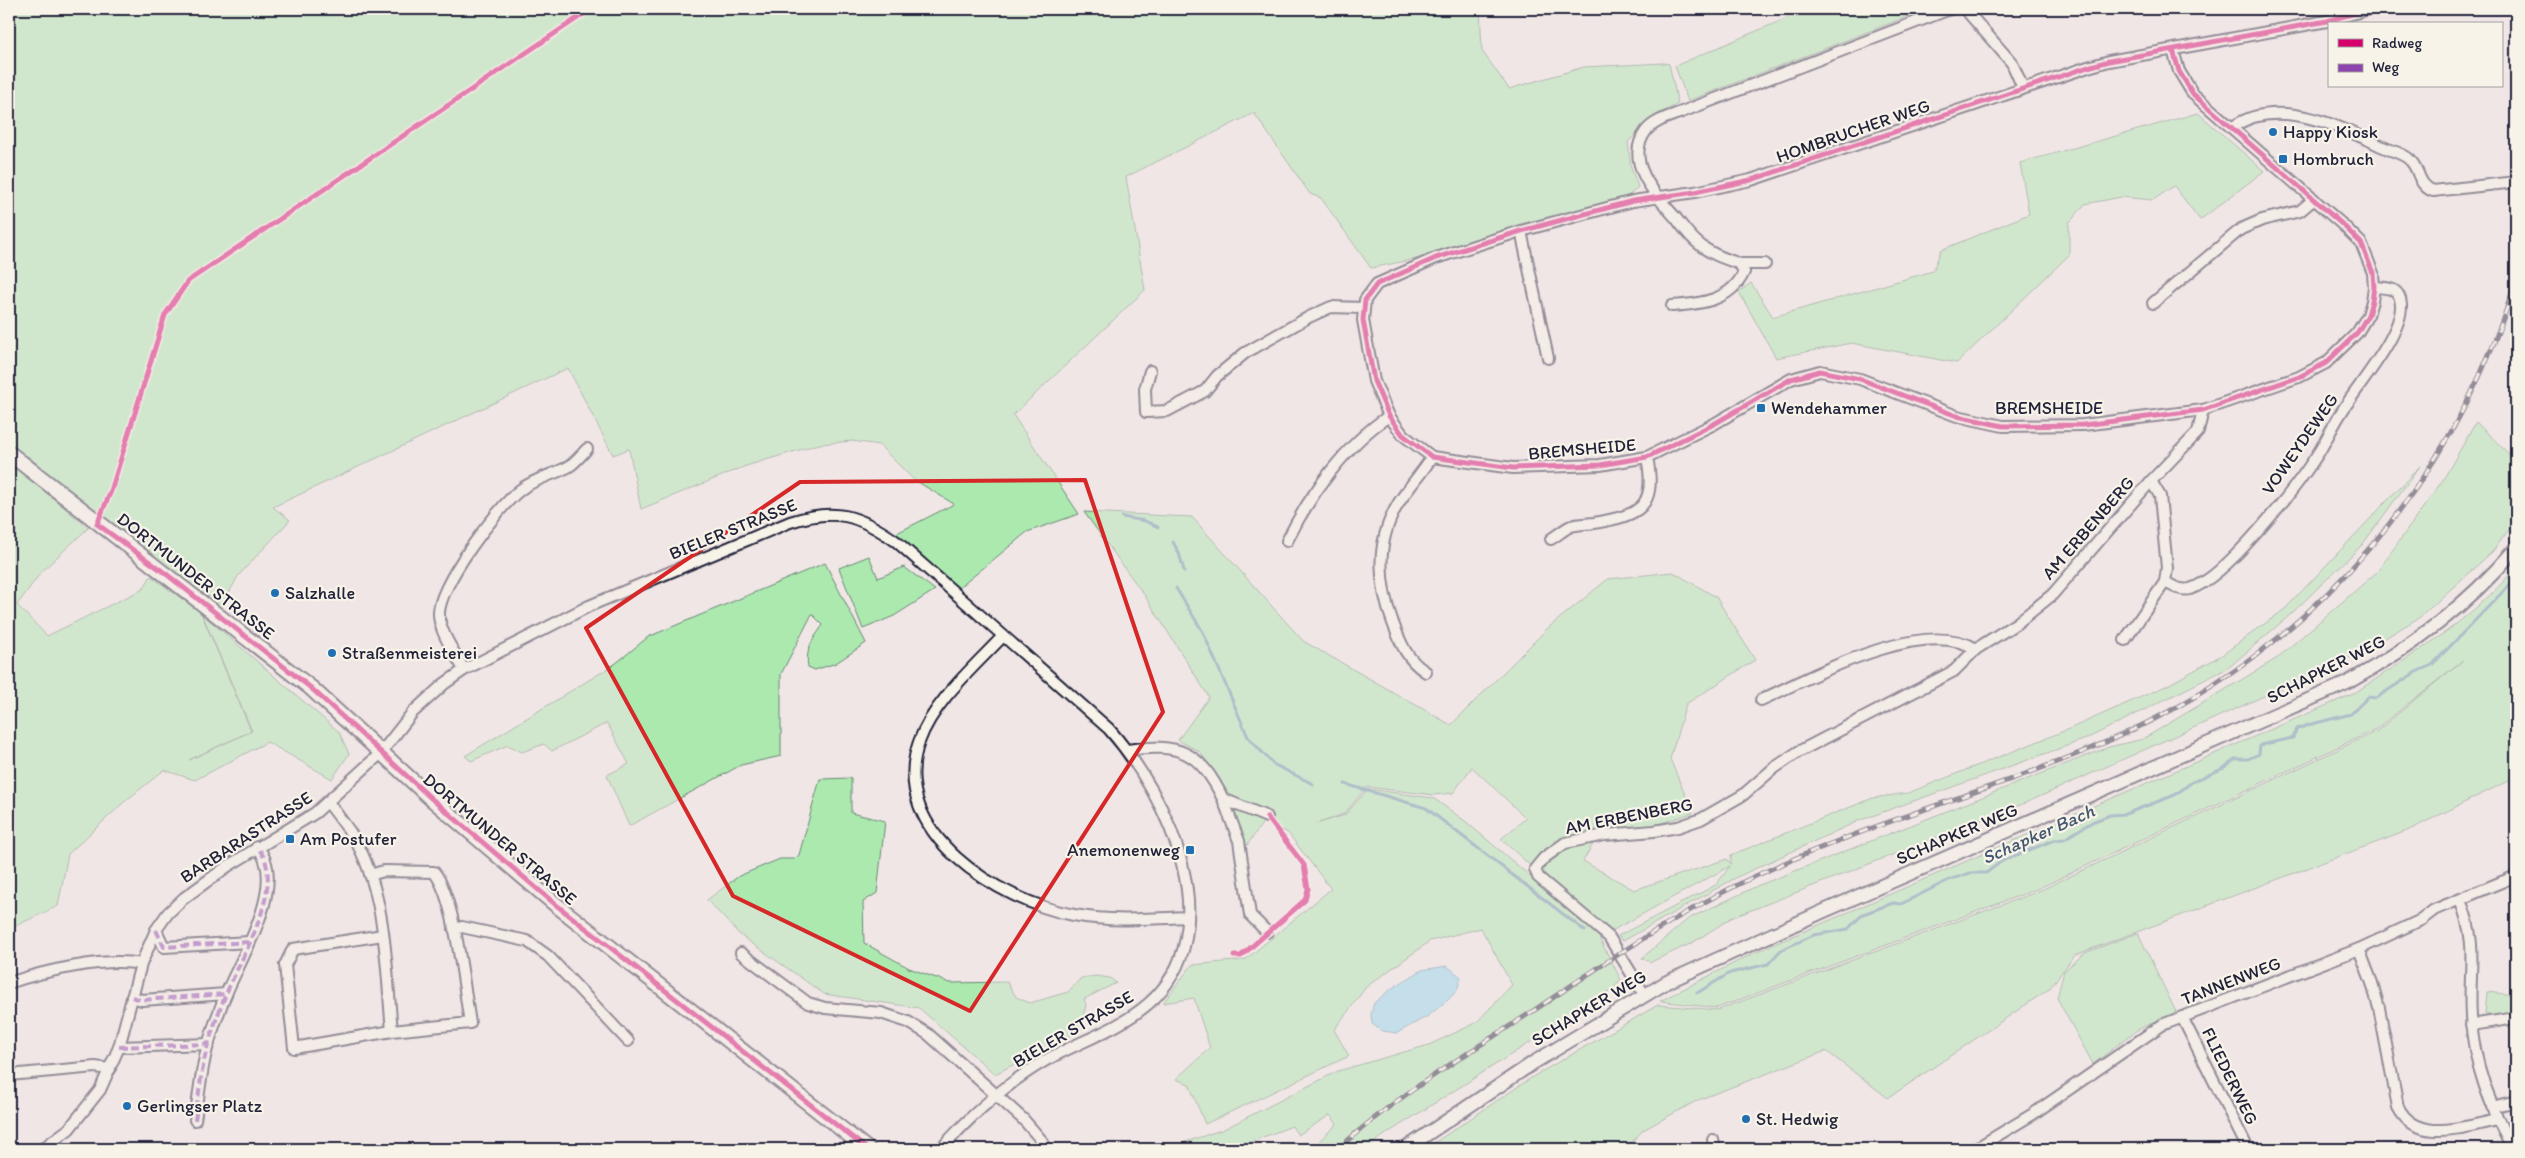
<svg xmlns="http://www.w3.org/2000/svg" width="2525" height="1158" viewBox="0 0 2525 1158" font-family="Itim,sans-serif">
	<rect width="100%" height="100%" fill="#f0e6e5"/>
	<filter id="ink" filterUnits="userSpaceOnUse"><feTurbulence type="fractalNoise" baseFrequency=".02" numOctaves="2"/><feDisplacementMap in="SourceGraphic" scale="10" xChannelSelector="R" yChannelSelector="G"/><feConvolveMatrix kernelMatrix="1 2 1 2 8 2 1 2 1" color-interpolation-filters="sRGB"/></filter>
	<g filter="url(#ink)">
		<!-- green -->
		<g fill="#ace9af" stroke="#678675">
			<path d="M9,9H1480L1482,51L1509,89L1584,67L1664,63L1669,64L1678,104L1654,116L1628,142L1631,168L1638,187L1626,198L1517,225L1421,258L1371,268L1321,198L1310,194L1254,113L1126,177L1145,290L1013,415L1079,514L1027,532L959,588L895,534L954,504L913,479L879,445L852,441L819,444L746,466L641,509L629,449L613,455L568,368L273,507L290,520L238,576L220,610L104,523L28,456L9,466Z"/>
			<path d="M1808,9H1927L1688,101L1675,66Z"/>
			<path d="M2198,113L2264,171L2200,220L2174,186L2153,200L2121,197L2085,204L2069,223V255L1957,363L1851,343L1776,358L1739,292L1751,283L1773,317L1933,271L1941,250L2029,214L2020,163Z"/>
			<path d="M2476,422L2516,461V520L2493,551L2420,617L2360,653L2030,801L1731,918L1692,943L1651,962L1642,958L1688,919L1757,886L2109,747L2143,739L2276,659L2377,572L2443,480Z"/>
			<path d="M14,465L88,528L41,572L17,605L47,636L143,589L151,576L201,613L251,731L189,760L252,731L202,614L339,732L349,754L332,779L267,742L195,780L164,770L123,803L68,854L58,906L9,929V468Z"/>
			<path d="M2420,466L2362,545L2291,614L2228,668L2086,739L1858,821L1737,877L1623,941L1618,936L1716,885L1730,866L1606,934L1501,839L1526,818L1472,767L1453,793L1434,795L1367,787L1344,814L1316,824L1345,815L1368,789L1433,798L1465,821L1596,932L1621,980L1611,991L1383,1136L1366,1149H1311L1337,1124L1330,1115L1298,1135L1292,1126L1232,1149H1165L1224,1129L1338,1071L1429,1045L1476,1023L1512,985L1481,928L1430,941L1366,987L1334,1030L1349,1056L1205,1124L1189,1084L1176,1079L1210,1048L1194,998L1163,1003L1192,965L1245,960L1331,889L1288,833L1264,821L1245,848L1226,789L1200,752L1178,740L1209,697L1145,596L1084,512L1192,517L1303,641L1451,725L1548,628L1608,579L1673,572L1716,597L1755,660L1686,704L1670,759L1693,813L1593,844L1583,861L1634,890L1727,859L1731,864V855L1873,798L1908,793L2069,729L2166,686L2222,655L2285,609Z"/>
			<path d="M869,556L878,578L904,567L935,590L894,616L863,629L839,568Z"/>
			<path d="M825,563L866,643L836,663L815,670L808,667C805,649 813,639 823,625L812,614L781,674V756L741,765L629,826L607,775L629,764L607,723L552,751L544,744L522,752L508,745L471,761L465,756L615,664L648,637Z"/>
			<path d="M2516,567V777L2407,831L2075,955L2049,989L1888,1098L1826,1051L1698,1100L1643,1130L1625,1149H1425L1534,1076L1658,1005L1718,1010L2039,891L2377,731L2463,660L2376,729L2037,889L1717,1008L1660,1001L1754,953L2353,694C2410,656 2472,621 2516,567Z"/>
			<path d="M851,778V813L885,821L877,893L863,902L864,943L909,968L950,983L1007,982L1016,997L1030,1003L1068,992L1081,978L1096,976L1110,978L1116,983L1084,999L1086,1005L1080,1031L995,1074L919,1008L824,994L740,935L707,900L739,876L780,859H795L799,855L820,779Z"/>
			<path d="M2138,933L2176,1012L2137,1030L2093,1064L2057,998L2064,971L2085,953Z"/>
			<path d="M2487,992L2516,995V1011L2493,1016L2485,1014Z"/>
		</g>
		<!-- water -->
		<path fill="#8fd8f0" stroke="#638fa8" d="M1447,966L1461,977L1457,990L1449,999L1428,1016L1397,1033L1382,1031L1372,1024L1371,1014L1374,1003L1391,989L1422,970Z"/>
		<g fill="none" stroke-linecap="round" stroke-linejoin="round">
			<!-- stream -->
			<g stroke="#638fa8" stroke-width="3">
				<path d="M1122,517L1145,521L1158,527"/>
				<path d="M1173,542L1179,553L1184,571"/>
				<path d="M1176,588L1203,632L1248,737L1273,764L1313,784"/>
				<path d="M1345,784L1426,808L1585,931"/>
				<path d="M1697,993L1730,973L1768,964L1781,950L1814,935L1848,929L1863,914L1893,903L1901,904L1949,880L1970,873H1986L2002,861L2054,840L2064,839L2092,822L2110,815L2125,814L2175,795L2192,782L2224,768L2235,759H2248L2259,754L2260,745L2293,738L2297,729L2308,725L2351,714L2368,697L2376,698L2416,672L2432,665L2516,578"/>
			</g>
			<defs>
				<g id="minor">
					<path d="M1965,9L2012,63L2023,88"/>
					<path d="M2173,50L2179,71L2193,94L2344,226L2361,243L2373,273L2374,287L2372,301L2368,315L2357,333L2326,363L2299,377L2203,410L2083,425L2003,426L1957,416L1860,379L1820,371L1791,379L1714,424L1647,457L1600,465L1513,468L1432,457L1403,435L1389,416L1374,381L1363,320L1365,300L1377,284L1436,258L1521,231L1633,201L1695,192L1751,180L2088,67L2109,61L2327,21L2369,9"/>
					<path d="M2233,127C2276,96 2339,126 2381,146C2389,150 2402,153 2409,159C2420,168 2417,185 2433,191L2516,182"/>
					<path d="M1521,231L1548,358"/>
					<path d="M1740,264H1765"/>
					<path d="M2153,303L2241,229L2262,220L2300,211L2314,199"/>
					<path d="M1672,306C1700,304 1731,301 1744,272L1740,264C1726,259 1710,254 1699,244C1690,237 1683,227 1676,218C1657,197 1623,161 1646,131C1654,121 1668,117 1679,113L1950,9"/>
					<path d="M1150,371L1145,389L1146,412L1167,411L1205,391L1217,376L1245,353L1309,317L1331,307L1364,308"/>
					<path d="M1551,539C1558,535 1564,529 1571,526C1578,524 1587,524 1594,523C1640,515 1657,508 1647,457"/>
					<path d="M1287,541C1309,496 1346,444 1389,416"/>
					<path d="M2165,582C2173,586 2180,591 2190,589C2226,578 2298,485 2319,452C2327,439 2333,425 2341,413C2357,386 2402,336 2401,305C2400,287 2388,288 2374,287"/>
					<path d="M1003,636C975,666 933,702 919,742C887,833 999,901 1074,915C1111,922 1149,919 1187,917"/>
					<path d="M2125,640L2165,582L2167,568L2160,496L2151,481"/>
					<path d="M464,670C456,654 440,634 439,615C437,587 497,508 520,490C534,479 552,475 568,467C575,463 581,455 587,449"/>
					<path d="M1426,672C1407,660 1401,644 1393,623C1378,583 1376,541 1398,504C1408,488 1421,474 1432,457"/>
					<path d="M1761,700C1813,676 1924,616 1976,649"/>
					<path d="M1127,750C1178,743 1200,750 1223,799L1267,817"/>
					<path d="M1223,799L1239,841L1250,915L1267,932"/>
					<path d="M328,802C338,816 349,829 357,843C387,900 386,969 392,1031"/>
					<path d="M370,875L384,871L434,872C455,897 464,988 470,1023L392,1031L294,1048L285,965L293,949L383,935"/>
					<path d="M2460,900C2479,946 2468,970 2471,1016C2473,1065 2491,1106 2512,1149"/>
					<path d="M454,929L462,927L527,941L548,956L628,1041"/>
					<path d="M156,930L164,947L249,942"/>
					<path d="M2359,949L2372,983L2379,1008L2398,1107C2417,1145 2465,1126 2498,1120"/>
					<path d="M741,953L808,1003L825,1008L881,1013L908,1022L928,1034L1024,1120L1042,1141L1046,1149"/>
					<path d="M9,983C44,971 104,957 141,964"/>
					<path d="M1644,994L1609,937L1538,877L1535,869L1544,858L1565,843L1605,835L1654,831L1678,827L1701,819L1743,795L1773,769L1798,752L1954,671L1976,649L2017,623L2052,595L2151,481L2198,432L2203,410"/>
					<path d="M132,997L142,1000L226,994"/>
					<path d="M2182,1017L2248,1149"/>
					<path d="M2471,1025L2516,1018"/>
					<path d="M119,1047L209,1044"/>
					<path d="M9,1075L95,1067L110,1069"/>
					<path d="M2492,1107L2516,1101"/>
					<path d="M195,1120C199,1095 201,1069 208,1045C214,1025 221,1005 229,987C244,953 288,880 257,847"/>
					<path d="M1713,1140L1715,1149"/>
					<path d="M42,1149L69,1129L100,1090L119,1047L141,964L156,930L168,913L184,898L228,866L315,813L380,754L413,712L444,684L464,670L589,606L790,522C835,507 859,515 897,542L1109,729C1168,796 1232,931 1148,1004C1119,1029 1081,1041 1048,1059C1008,1082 972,1114 941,1149"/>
					<path d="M1975,1149L2033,1114L2162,1025L2359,949L2421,920L2434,910L2516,876"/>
				</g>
				<path id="tertiary" d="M1405,1149L1533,1063L1667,982L1824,911L2347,683C2413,646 2467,606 2516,548"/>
				<path id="secondary" d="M9,453L311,688L433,800L555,904L867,1149"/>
			</defs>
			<!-- minor casing -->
			<use href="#minor" stroke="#22223b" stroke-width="14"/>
			<!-- tertiary casing -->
			<use href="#tertiary" stroke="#22223b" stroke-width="16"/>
			<!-- secondary casing -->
			<use href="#secondary" stroke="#22223b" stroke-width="18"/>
			<!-- minor -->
			<use href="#minor" stroke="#f7f3e8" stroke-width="10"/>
			<!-- tertiary -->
			<use href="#tertiary" stroke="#f7f3e8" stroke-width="12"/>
			<!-- secondary -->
			<use href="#secondary" stroke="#f7f3e8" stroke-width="14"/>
			<defs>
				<path id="rail" d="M1338,1149C1396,1096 1464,1056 1530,1013C1608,961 1685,907 1771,869C1887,816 2011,786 2126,733C2315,646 2456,478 2516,280"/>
			</defs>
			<!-- rail casing -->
			<use href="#rail" stroke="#22223b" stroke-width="5"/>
			<!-- rail -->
			<use href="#rail" stroke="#f7f3e8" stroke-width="3" stroke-dasharray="9" stroke-linecap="butt"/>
			<!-- quiet -->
			<g stroke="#8e44ad" stroke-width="4" stroke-dasharray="8 4" stroke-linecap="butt">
				<path d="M156,930L164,947L249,942"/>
				<path d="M132,997L142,1000L226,994"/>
				<path d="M119,1047L209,1044"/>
				<path d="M195,1120C199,1095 201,1069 208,1045C214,1025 221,1005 229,987C244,953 288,880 257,847"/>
			</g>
			<defs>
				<g id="cycleway">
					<path d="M591,9L188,281L165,315L111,491L97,524L165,573L311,688L433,800L555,904L867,1149"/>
					<path d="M2173,50L2179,71L2193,94L2344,226L2361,243L2373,273L2374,287L2372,301L2368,315L2357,333L2326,363L2299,377L2203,410L2083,425L2003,426L1957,416L1860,379L1820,371L1791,379L1714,424L1647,457L1600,465L1513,468L1432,457L1403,435L1389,416L1374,381L1363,320L1365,300L1377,284L1436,258L1521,231L1633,201L1695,192L1751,180L2088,67L2109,61L2327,21L2369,9"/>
					<path d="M1234,956H1241L1305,900L1308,889L1304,865L1267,817"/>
				</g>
			</defs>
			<!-- cycleway casing -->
			<use href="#cycleway" stroke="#f7f3e8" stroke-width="8"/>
			<!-- cycleway -->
			<use href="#cycleway" stroke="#d6006c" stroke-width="5"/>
		</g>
	</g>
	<!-- marked area -->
	<path d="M0 0H2525V1158H0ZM1085,480L1163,712L970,1011L733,896L586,628L800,482Z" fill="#f0e6e5" fill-opacity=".55" fill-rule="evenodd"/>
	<path fill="none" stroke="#d62828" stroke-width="4" stroke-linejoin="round" d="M1085,480L1163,712L970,1011L733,896L586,628L800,482Z"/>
	<!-- markers -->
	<g fill="#1f6fb2" stroke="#f7f3e8" stroke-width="2">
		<circle cx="2273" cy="132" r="5"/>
		<rect x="2278" y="154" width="10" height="10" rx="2.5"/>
		<rect x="1756" y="403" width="10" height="10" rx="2.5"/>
		<circle cx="275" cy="593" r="5"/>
		<circle cx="332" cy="653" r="5"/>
		<rect x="285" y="834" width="10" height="10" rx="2.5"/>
		<rect x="1185" y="845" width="10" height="10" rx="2.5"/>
		<circle cx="127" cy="1106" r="5"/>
		<circle cx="1746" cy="1119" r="5"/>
	</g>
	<g text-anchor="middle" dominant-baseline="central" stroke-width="4.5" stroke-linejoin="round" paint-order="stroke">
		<!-- street labels -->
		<g font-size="18" fill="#22223b" stroke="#f7f3e8">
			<text transform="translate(1853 131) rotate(-19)">HOMBRUCHER WEG</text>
			<text x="2049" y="408">BREMSHEIDE</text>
			<text transform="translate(2300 444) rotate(-55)">VOWEYDEWEG</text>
			<text transform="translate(1582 449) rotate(-5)">BREMSHEIDE</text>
			<text transform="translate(2088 528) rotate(-49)">AM ERBENBERG</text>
			<text transform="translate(733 529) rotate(-22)">BIELER STRASSE</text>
			<text transform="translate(196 576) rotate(38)">DORTMUNDER STRASSE</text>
			<text transform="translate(2326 669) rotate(-27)">SCHAPKER WEG</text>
			<text transform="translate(1629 816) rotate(-11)">AM ERBENBERG</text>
			<text transform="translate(1957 834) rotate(-23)">SCHAPKER WEG</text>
			<text transform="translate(246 837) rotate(-33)">BARBARASTRASSE</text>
			<text transform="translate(500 839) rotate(40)">DORTMUNDER STRASSE</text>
			<text transform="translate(2231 981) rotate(-21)">TANNENWEG</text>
			<text transform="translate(1589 1008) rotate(-31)">SCHAPKER WEG</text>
			<text transform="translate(1073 1029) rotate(-30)">BIELER STRASSE</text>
			<text transform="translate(2230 1076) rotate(64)">FLIEDERWEG</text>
		</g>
		<!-- poi labels -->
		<g font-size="18" fill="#22223b" stroke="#f7f3e8" text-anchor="start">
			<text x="2283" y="132">Happy Kiosk</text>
			<text x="2293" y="159">Hombruch</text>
			<text x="1771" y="408">Wendehammer</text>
			<text x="285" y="593">Salzhalle</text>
			<text x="342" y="653">Straßenmeisterei</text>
			<text x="300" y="839">Am Postufer</text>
			<text x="1180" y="850" text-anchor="end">Anemonenweg</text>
			<text x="137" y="1106">Gerlingser Platz</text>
			<text x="1756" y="1119">St. Hedwig</text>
		</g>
		<!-- water labels -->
		<g font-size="19" font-style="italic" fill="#435971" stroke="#f7f3e8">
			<text transform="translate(2038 834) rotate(-24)">Schapker Bach</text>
		</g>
	</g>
	<!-- margin -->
	<rect width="2525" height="1158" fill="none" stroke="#f7f3e8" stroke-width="30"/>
	<rect x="15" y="15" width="2495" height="1128" fill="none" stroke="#22223b" stroke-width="2" filter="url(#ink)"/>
	<!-- legend -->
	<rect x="2328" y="22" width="175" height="65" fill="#f7f3e8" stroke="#a29fa3"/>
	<rect x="2338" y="39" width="25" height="8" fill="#d6006c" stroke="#a29fa3"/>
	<text x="2372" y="48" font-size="15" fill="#22223b">Radweg</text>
	<rect x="2338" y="64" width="25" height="8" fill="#8e44ad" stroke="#a29fa3"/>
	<text x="2372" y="72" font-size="15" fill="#22223b">Weg</text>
</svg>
